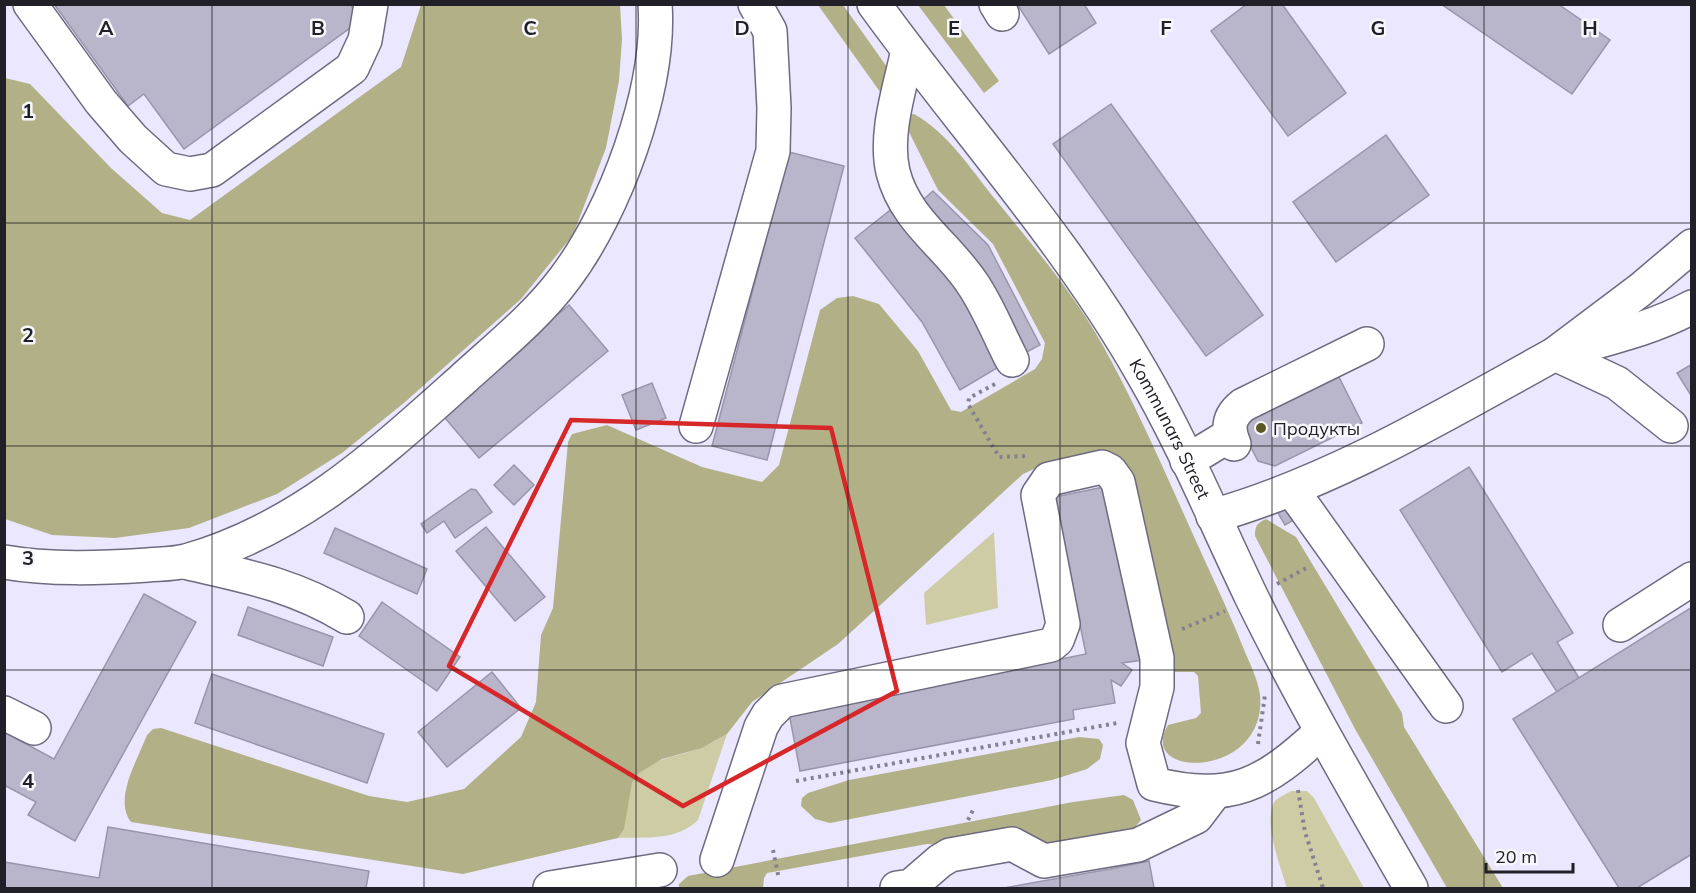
<svg xmlns="http://www.w3.org/2000/svg" width="1696" height="893" viewBox="0 0 1696 893" font-family="Mulish,sans-serif">
	<rect width="100%" height="100%" fill="#ebe7fe"/>
	<!-- green -->
	<g fill="#cecca4">
		<path d="M994,532L998,608L926,625L924,593Z"/>
		<path d="M727,734L698,820C677,841 646,837 618,838C630,821 624,799 633,781C646,757 681,757 703,747C711,744 719,738 727,734Z"/>
		<path d="M1291,791H1307L1314,798L1364,888H1287C1281,868 1262,820 1275,801C1279,797 1286,794 1291,791Z"/>
	</g>
	<!-- forest -->
	<g fill="#b2b086">
		<path d="M421,5H620L622,39L619,81L606,148L573,235L521,299L405,402L342,453L277,494L189,528L115,538L52,535L5,519V78L30,84L111,168L162,213L190,220L401,67Z"/>
		<path d="M818,5H843L887,67L892,84L888,103Z"/>
		<path d="M918,5H944L999,81L984,93Z"/>
		<path d="M914,114C948,133 970,168 995,199C1032,245 1073,292 1102,344C1141,414 1172,489 1205,561C1219,591 1233,622 1245,652C1251,666 1258,680 1260,695C1268,779 1135,780 1168,725L1196,718L1201,713L1198,676L1194,672H1171L1101,453L1034,469L1023,474L838,644L752,702L727,734L702,748L662,759L639,773L632,783L624,829L618,838L463,874L131,822C113,799 138,759 147,735L153,729L161,728L369,796L407,802L464,789L521,737L536,702L541,635L553,608L568,442L572,434L607,425L702,467L762,482L779,465L820,310L837,298L853,296L879,304L918,351L951,410L961,412L1035,369L1042,359L1045,343L993,244L938,190L905,124L909,115Z"/>
		<path d="M1266,519L1296,537L1402,713L1404,727L1503,888H1447L1355,729L1255,536C1255,526 1257,523 1266,519Z"/>
		<path d="M1079,737L1099,739L1103,745L1100,759L1087,769L1052,780L830,823L815,819L801,806L802,798L808,793L849,780Z"/>
		<path d="M1124,795L1133,800L1141,820L1130,833L1048,849L927,844L767,873L764,878L763,888H679V884L688,876L1073,802Z"/>
	</g>
	<!-- building -->
	<g fill="#b9b5cb" stroke="#9995ab" stroke-width="1.5">
		<path d="M54,4H350L361,20L184,149L144,94L128,106Z"/>
		<path d="M1017,4H1084L1096,23L1049,54Z"/>
		<path d="M1247,4H1282L1346,93L1288,136L1211,31Z"/>
		<path d="M1441,4H1558L1610,40L1572,94Z"/>
		<path d="M1111,104L1263,315L1206,356L1053,144Z"/>
		<path d="M1386,135L1429,195L1336,262L1293,202Z"/>
		<path d="M789,152L844,166L767,460L712,446Z"/>
		<path d="M933,191L988,245L1040,345L1021,355L916,206Z"/>
		<path d="M894,207L964,296L1002,365L960,390L922,322L855,238Z"/>
		<path d="M569,305L608,351L479,458L440,412Z"/>
		<path d="M1692,364V397L1677,373Z"/>
		<path d="M1338,375L1362,423L1275,466L1258,461L1239,424Z"/>
		<path d="M652,383L666,418L636,430L622,395Z"/>
		<path d="M514,465L534,485L514,505L494,485Z"/>
		<path d="M1469,467L1573,633L1557,642L1579,678L1557,692L1532,653L1502,672L1400,510Z"/>
		<path d="M1109,486L1143,660L1122,663L1132,670L1121,686L1111,680L1115,703L1073,710L1074,719L800,771L789,713L1086,654L1054,497Z"/>
		<path d="M471,489L476,490L492,512L455,538L444,521L427,533L421,524Z"/>
		<path d="M1287,501L1297,518L1285,525L1275,508Z"/>
		<path d="M486,527L545,597L515,621L456,551Z"/>
		<path d="M335,528L427,569L417,594L324,553Z"/>
		<path d="M144,594L196,622L75,841L28,815L36,802L4,785V732L54,759Z"/>
		<path d="M382,602L460,657L437,691L359,636Z"/>
		<path d="M248,607L333,637L323,666L238,635Z"/>
		<path d="M1692,607V854L1637,888H1619L1513,719Z"/>
		<path d="M492,672L521,708L447,767L418,732Z"/>
		<path d="M212,674L384,734L367,783L195,723Z"/>
		<path d="M108,827L369,871L366,888H4V862L99,878Z"/>
		<path d="M1149,861L1154,888H1004L1110,869Z"/>
	</g>
	<g fill="none" stroke-linecap="round" stroke-linejoin="round">
		<defs>
			<g id="minor">
				<path d="M30,4L101,102L133,139L166,169L190,174L212,170L352,68L365,40L371,4"/>
				<path d="M996,4L1002,14"/>
				<path d="M908,50C900,88 884,134 893,172C905,220 946,244 972,283C988,306 999,335 1012,360"/>
				<path d="M1574,348C1614,337 1655,327 1692,307"/>
				<path d="M1555,354L1640,290L1692,246"/>
				<path d="M696,426L773,151L774,108L770,31L755,4"/>
				<path d="M1234,444C1227,428 1229,416 1243,405L1367,344"/>
				<path d="M1187,461L1230,435"/>
				<path d="M1292,490L1446,706"/>
				<path d="M1213,516C1333,482 1446,414 1555,354L1617,383L1671,426"/>
				<path d="M4,562C51,570 101,568 148,565C160,564 174,564 186,561C299,529 378,455 463,379C498,347 537,316 565,278C615,212 661,88 655,4"/>
				<path d="M184,562C245,576 292,584 347,617"/>
				<path d="M1620,625L1692,579"/>
				<path d="M4,713L34,728"/>
				<path d="M717,860L761,727L768,715L782,701L1051,645L1057,640L1063,624L1038,495L1049,479L1102,467L1110,471L1118,482L1157,658V687L1143,743L1154,784C1232,803 1264,785 1321,732"/>
				<path d="M550,888L660,870"/>
				<path d="M897,888L911,886L940,861L950,855L1012,844L1044,861L1138,845L1196,817L1215,792"/>
			</g>
			<g id="major">
				<path id="s1" d="M874,4C963,127 1066,240 1141,371C1183,443 1215,521 1251,596C1300,696 1356,792 1411,888"/>
			</g>
		</defs>
		<!-- minor casing -->
		<use href="#minor" stroke="#6e6a7f" stroke-width="36"/>
		<!-- major casing -->
		<use href="#major" stroke="#6e6a7f" stroke-width="36"/>
		<!-- path -->
		<g stroke="#848291" stroke-width="4" stroke-dasharray="3 4.5" stroke-linecap="butt">
			<path d="M995,384L969,398L968,404L999,457L1027,456"/>
			<path d="M1277,584L1310,566"/>
			<path d="M1182,629L1225,611"/>
			<path d="M1258,744L1265,695"/>
			<path d="M796,781L1117,723"/>
			<path d="M1298,790L1305,832L1323,888"/>
			<path d="M968,820L973,810"/>
			<path d="M773,850L779,879"/>
		</g>
		<!-- minor -->
		<use href="#minor" stroke="#fff" stroke-width="33"/>
		<!-- major -->
		<use href="#major" stroke="#fff" stroke-width="33"/>
	</g>
	<!-- marked area -->
	<path fill="none" stroke="#d62828" stroke-width="4.5" stroke-linejoin="round" d="M571,420L831,428L897,691L683,806L449,666Z"/>
	<!-- grid -->
	<path fill="none" stroke="#212028" stroke-width="1.5" stroke-opacity="0.55" d="M212,4V888M424,4V888M636,4V888M848,4V888M1060,4V888M1272,4V888M1484,4V888M4,223H1692M4,446H1692M4,670H1692"/>
	<!-- markers -->
	<circle fill="#5c5925" stroke="#f8f7fc" stroke-width="2" cx="1261" cy="428" r="6"/>
	<g text-anchor="middle" dominant-baseline="central" stroke-width="5" stroke-linejoin="round" paint-order="stroke">
		<!-- poi labels -->
		<g font-size="18" fill="#212028" stroke="#f8f7fc" text-anchor="start">
			<text x="1273" y="428">Продукты</text>
		</g>
		<!-- street labels -->
		<g font-size="18" fill="#212028" stroke="#f8f7fc">
			<text stroke="none"><textPath href="#s1" startOffset="519">Kommunars Street</textPath></text>
		</g>
	</g>
	<g font-size="20" text-anchor="middle" font-weight="bold" fill="#212028" stroke="#f8f7fc" stroke-width="5" stroke-linejoin="round" paint-order="stroke">
		<text x="106" y="35">A</text>
		<text x="318" y="35">B</text>
		<text x="530" y="35">C</text>
		<text x="742" y="35">D</text>
		<text x="954" y="35">E</text>
		<text x="1166" y="35">F</text>
		<text x="1378" y="35">G</text>
		<text x="1590" y="35">H</text>
		<text x="28" y="118">1</text>
		<text x="28" y="342">2</text>
		<text x="28" y="565">3</text>
		<text x="28" y="788">4</text>
	</g>
	<!-- border -->
	<rect width="1696" height="893" fill="none" stroke="#212028" stroke-width="12"/>
	<!-- scale -->
	<path d="M1486 863v9h87v-9" fill="none" stroke="#212028" stroke-width="3"/>
	<text x="1495" y="863" font-size="18" fill="#212028" stroke="#f8f7fc" stroke-width="4.5" paint-order="stroke">20 m</text>
</svg>
